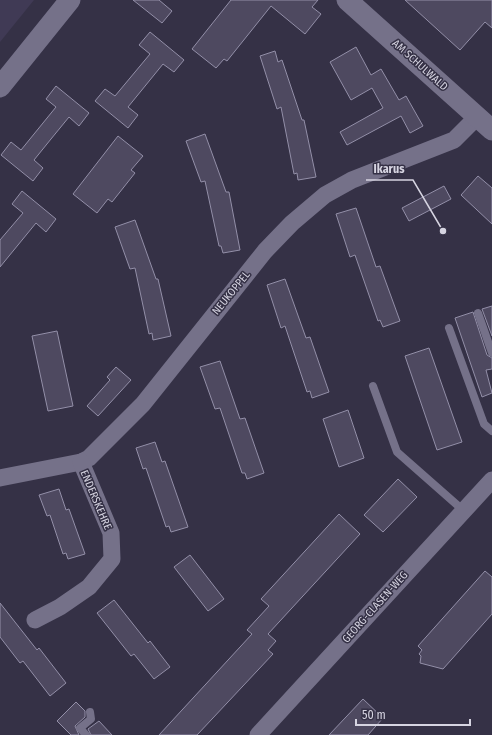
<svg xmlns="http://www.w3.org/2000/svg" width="492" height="735" viewBox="0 0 492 735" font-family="'Fira Sans Condensed',sans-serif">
	<rect width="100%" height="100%" fill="#353146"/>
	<!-- built -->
	<path fill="#403a55" d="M0,0H34L0,42Z"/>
	<!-- building -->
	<g fill="#4e4960" stroke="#938fa8">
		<path d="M133,0H159L172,11L162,23Z"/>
		<path d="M231,0H318L312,7L321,14L305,34L271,6L227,61L224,59L216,68L192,49Z"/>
		<path d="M405,0H492V28L485,22L460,50Z"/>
		<path d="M150,32L184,60L174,72L163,64L128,107L138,115L128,128L95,101L105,89L115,96L150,54L139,45Z"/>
		<path d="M356,47L371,75L381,69L399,100L406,96L423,126L410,133L401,116L347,145L340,132L383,108L372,88L351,100L330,62Z"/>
		<path d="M275,51L278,62L282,60L302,120H304L316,177L298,180L297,173L294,174L281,107L277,109L260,56Z"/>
		<path d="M56,86L89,113L79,126L69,117L51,139L34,160L43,168L33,181L1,155L11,142L21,150L56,107L46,99Z"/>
		<path d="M205,134L226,192H229L240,250L223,253L221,246H219L205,181L201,182L186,141Z"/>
		<path d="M118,136L143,156L131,170L135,173L112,202L108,199L97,213L73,194Z"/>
		<path d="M478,176L492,188V224L461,195Z"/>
		<path d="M444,186L451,199L409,221L402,208Z"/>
		<path d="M22,191L56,219L46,232L36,223L0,267V240L23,213L12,204Z"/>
		<path d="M356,208L376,267L380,266L400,321L383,327L380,320L378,321L355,255L350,257L336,214Z"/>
		<path d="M135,220L156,279H158L171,336L153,340L152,333L149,334L135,268L130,269L115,227Z"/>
		<path d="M285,279L306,338L310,337L329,392L312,398L310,391L307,392L285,326L281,328L267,285Z"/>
		<path d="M492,306V336L482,309Z"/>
		<path d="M473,312L487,355L492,358V369L486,370L492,393L482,397L455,318Z"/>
		<path d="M57,331L73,406L48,411L32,336Z"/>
		<path d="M429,348L462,442L437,450L405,356Z"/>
		<path d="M220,361L240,419L245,418L264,473L247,479L245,473H242L220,408L215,409L200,367Z"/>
		<path d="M116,367L131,380L98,416L87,406L110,380L107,377Z"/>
		<path d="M348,410L364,458L339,467L323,419Z"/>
		<path d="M155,442L162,462L165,461L188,527L171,532L169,526L166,527L146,468L143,469L136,448Z"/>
		<path d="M398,479L417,497L383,532L364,515Z"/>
		<path d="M59,489L66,510L69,509L85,554L68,559L66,553L63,554L50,515L47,516L39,495Z"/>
		<path d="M339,514L360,534L268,634L276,641L268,650L273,654L197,735H159L252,634L247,630L269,606L261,599Z"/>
		<path d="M190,555L224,599L208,611L174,567Z"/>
		<path d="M485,571L492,577V614L443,669L420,663L421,656L419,654L422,650L418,646Z"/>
		<path d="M114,600L148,643L150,641L170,667L154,679L134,654L131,656L97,613Z"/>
		<path d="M0,603L37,650L39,648L66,683L50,696L23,661L20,663L0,637Z"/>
		<path d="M363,699L383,718L368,735H329Z"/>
		<path d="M76,702L85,711V717L75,726L79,735H71L57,721Z"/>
		<path d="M99,721L112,735H91L88,729Z"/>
	</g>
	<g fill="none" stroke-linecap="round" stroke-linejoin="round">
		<!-- service -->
		<g stroke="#757189" stroke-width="8">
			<path d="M478,313L492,353"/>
			<path d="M449,328L484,424L492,431"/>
			<path d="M373,386L397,452L464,511"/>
			<path d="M86,735L80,728L91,719L90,712"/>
		</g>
		<!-- minor -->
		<g stroke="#757189" stroke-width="17">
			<path d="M0,478L81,462L89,458L143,404L265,251L292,223L325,195L352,180L454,140L477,117"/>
			<path d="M35,620L60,607L89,587L112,559L111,533L81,462"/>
			<path d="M258,735L492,480"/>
		</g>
		<!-- tertiary -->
		<g stroke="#757189" stroke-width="21">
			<path d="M347,0L492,130"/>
			<path d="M0,87L70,0"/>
		</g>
	</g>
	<g text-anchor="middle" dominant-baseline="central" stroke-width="3" stroke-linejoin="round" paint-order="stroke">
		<!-- street labels -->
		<g font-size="11" fill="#d6d4e1" stroke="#353146">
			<text transform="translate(420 65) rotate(42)">AM SCHULWALD</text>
			<text transform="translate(231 293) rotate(-51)">NEUKOPPEL</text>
			<text transform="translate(96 500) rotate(67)">ENDERSKEHRE</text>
			<text transform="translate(375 607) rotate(-48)">GEORG-CLASEN-WEG</text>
		</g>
	</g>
	<!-- callouts -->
	<path fill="none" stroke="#d6d4e1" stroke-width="1.5" d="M443 231L413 180H366"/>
	<circle fill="#d6d4e1" stroke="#353146" stroke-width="1.5" cx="443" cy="231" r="4"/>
	<g font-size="12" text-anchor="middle" font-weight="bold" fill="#d6d4e1" stroke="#353146" stroke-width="3" stroke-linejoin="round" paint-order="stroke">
		<text x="389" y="173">Ikarus</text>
	</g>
	<!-- scale -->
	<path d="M356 719v6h114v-6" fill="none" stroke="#d6d4e1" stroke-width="2"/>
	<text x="362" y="719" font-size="12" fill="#d6d4e1" stroke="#353146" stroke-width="3" paint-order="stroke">50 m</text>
</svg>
